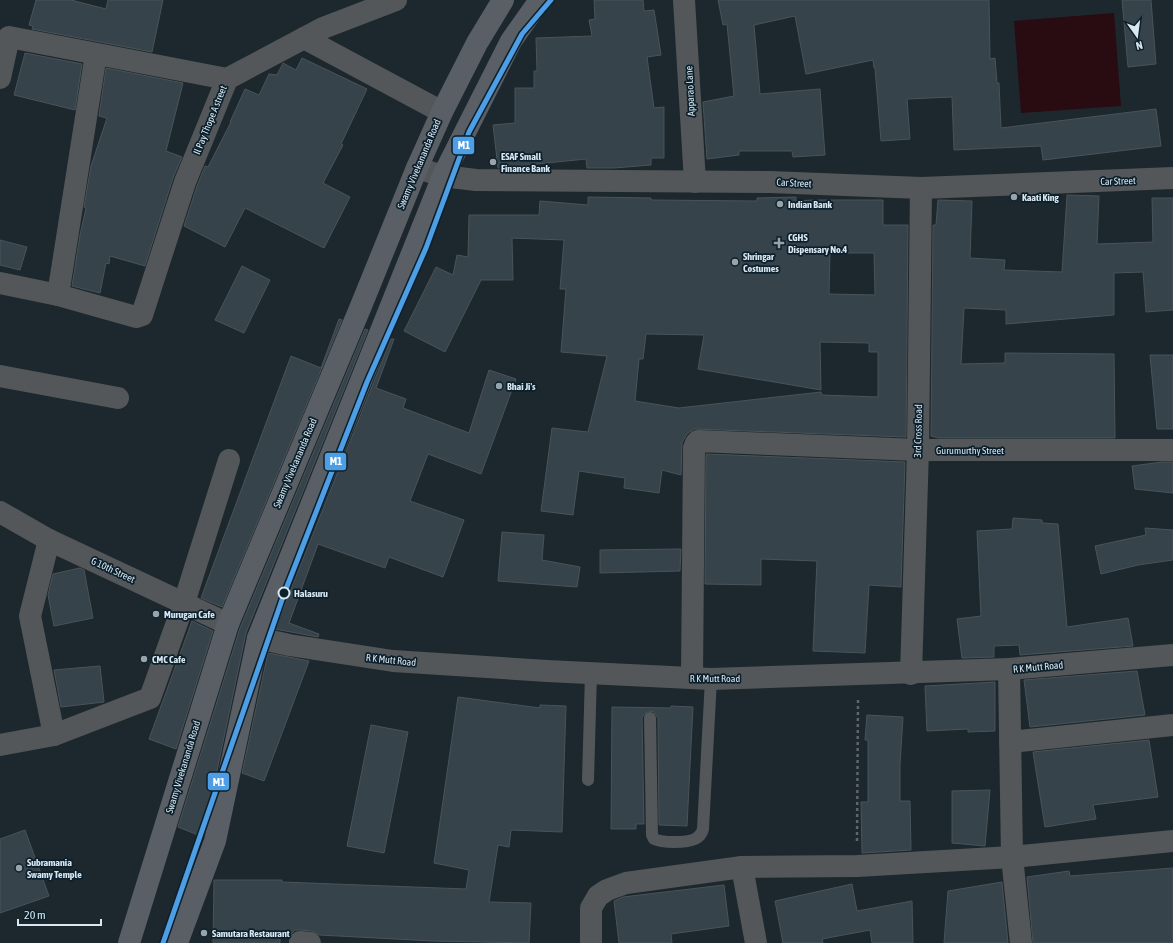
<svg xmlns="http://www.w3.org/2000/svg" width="1173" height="943" viewBox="0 0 1173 943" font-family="'Asap Condensed',sans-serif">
	<rect width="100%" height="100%" fill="#1d282e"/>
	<!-- water -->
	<path fill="#290c11" d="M1114,13L1121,106L1021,113L1014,21Z"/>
	<!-- building -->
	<g fill="#37434a" stroke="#495358" fill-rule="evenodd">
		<path d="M36,0H71L106,9L108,0H163L152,52L32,29L33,26L29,25Z"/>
		<path d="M594,0H643L644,11L654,10L661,55L647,57L654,108L664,107V158H651V165L614,168H587L586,159L498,168L493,125L515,123V88H534V71H537L536,38L592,36L589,20L595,19Z"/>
		<path d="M718,0H989L990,59L995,58L997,83H999L1001,128L1156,109L1161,146L1043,160L1041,146L954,150L952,97L907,99L910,139L881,141L875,68H874L873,60L806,74L795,16L754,25L760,94L820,89L825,155L793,157L792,151H739V155L707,159L703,102L734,96L727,24L723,25Z"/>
		<path d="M1122,0H1151L1156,64L1128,67Z"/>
		<path d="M25,53L82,64L75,110L14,95Z"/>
		<path d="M302,58L367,89L341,144L343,145L323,183L350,197L324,248L245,208L225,247L184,226L197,186L205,166L208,167L231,122H230L245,89L259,95L269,74L277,75L283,63L296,70Z"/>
		<path d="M106,68L183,83L166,151L182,157L173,178L145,266L110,256L109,264L106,263L100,293L72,286L80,235L86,208L84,207L91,166L107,118L99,116Z"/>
		<path d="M1067,195L1099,196L1097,244L1153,242L1152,198H1173V310L1146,312L1143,272L1114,273V315L1006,324V310L964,308L961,364L1005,363V353L1114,354L1115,438H938L931,436L933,225H936L938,200L972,201L970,258L1005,260L1004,270L1062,272Z"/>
		<path d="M588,197L651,198V200L757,201V198L796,197V201L813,200H883V225H908L906,437L694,429L687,434L682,443L681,475L662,470L659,493L624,488L625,478L579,471L573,515L541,511L552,428L588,432L607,356L561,352L566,289H560L564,240L512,238L513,280H481L445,352L404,331L436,267L453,275L457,255L468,257L469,215H539L540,201L588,205ZM830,253H874L875,295L829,294ZM646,334L704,335L698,369L821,390L820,342L869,343V352H878V397L822,395L821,392L679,408L635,401L639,359H643Z"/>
		<path d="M0,240L27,247L20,270L0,265Z"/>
		<path d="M242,266L270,280L244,333L215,320Z"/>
		<path d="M339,319L342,320L222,607L201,598L291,356L321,368Z"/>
		<path d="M365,329L368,330L246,633L203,837L178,827L240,628Z"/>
		<path d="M391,339H394L376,388L406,399L403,408L469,433L489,370L516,379L481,474L428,454L410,501L464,520L443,577L389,557L385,568L318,544L289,623L319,634L318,637L275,629Z"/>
		<path d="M1150,355H1173V429H1157Z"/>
		<path d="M706,454L905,462L901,587L869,585L865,653L813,651L817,561L761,559V585L705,584Z"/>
		<path d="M1162,462H1173V493L1135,489L1132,466Z"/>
		<path d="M1013,518L1042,520V523L1058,524L1067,627L1128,618L1133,646L1020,655L1019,645L994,646V657L962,658L957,619L981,616L977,531L1012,529Z"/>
		<path d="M1145,528L1173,530V560L1138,565L1101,574L1095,546L1146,535Z"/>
		<path d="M502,532L544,535L542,560L580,567L577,587L498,581Z"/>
		<path d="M681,549L680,571L600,573V550Z"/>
		<path d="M80,568L84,570L93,618L54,626L48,595L53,574Z"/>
		<path d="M192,621L213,631L176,749L149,739Z"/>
		<path d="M268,653L309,661L264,781L242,773Z"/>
		<path d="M100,666L104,702L61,707L54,670Z"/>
		<path d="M1137,671L1145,715L1030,727L1024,680Z"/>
		<path d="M995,682V731L968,732V729L927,731L925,686Z"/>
		<path d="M458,697L540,708V705L566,706L562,832L511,830L509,847L498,845L489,902L531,903L529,943L433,941L319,935L312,931L301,930H295L291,934H280V943H213L214,880H282V882L466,889L469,870L434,863Z"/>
		<path d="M671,706L693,707L687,826L659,825L658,718L654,712L649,711L644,714L642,718L644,824H636V829H611L612,707L671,708Z"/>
		<path d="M867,715L903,717L900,764V801H910L911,850L862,853L861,802H868V740H865Z"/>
		<path d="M371,725L408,732L384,853L347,846Z"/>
		<path d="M1149,740L1158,797L1093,805L1096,819L1045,827L1033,752Z"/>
		<path d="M990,790L985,846L952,843V791Z"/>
		<path d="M25,830L49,896L0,913V839Z"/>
		<path d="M1173,868V943H1033L1027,877L1069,871L1070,876Z"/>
		<path d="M1002,882L1008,943H944L948,891Z"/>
		<path d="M852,884L857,911L912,901L913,943H872L870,930L822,939L823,943H783L775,901Z"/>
		<path d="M724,885L729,926L671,934L672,943H619L614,901L623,897Z"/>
	</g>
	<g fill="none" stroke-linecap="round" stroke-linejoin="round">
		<!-- path -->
		<path stroke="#606569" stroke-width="2.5" stroke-dasharray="3 3" stroke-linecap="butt" d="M857,841L858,700"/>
		<!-- service -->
		<g stroke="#535759" stroke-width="12">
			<path d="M650,718L652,835L654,839C662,843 687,843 695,839C699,837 702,833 703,829L711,679"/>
			<path d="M588,780L591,673"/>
		</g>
		<!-- minor -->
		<g stroke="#535759" stroke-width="22">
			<path d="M684,0L695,182"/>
			<path d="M304,38L442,112"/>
			<path d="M0,78L9,37L227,79"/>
			<path d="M417,168L443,176L476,180L770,182L921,188L1173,178"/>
			<path d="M0,283L58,295L136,317L142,315L185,182L227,79L323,28L396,0"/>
			<path d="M58,295L96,54"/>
			<path d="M0,376L118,398"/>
			<path d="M0,512L49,540L228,624"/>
			<path d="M49,540L30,616L54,735"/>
			<path d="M258,638L289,645L393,661L547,671L711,679L1009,669L1173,655"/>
			<path d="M1009,669L1012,857L1021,943"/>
			<path d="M911,674L918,450L921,188"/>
			<path d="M692,678L694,448L696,443L698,441L918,450H1173"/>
			<path d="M1010,742L1173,725"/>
			<path d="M0,745L54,735L150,698L184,603L229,460"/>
			<path d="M742,867L756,943"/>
			<path d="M300,942L310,943"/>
			<path d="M591,943V908L598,896L607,890L626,883L742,867L857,866L1012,857L1173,841"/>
		</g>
		<!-- primary -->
		<g stroke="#595f64" stroke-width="22">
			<path d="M129,943L228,624L361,306L417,168L442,112L477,43L503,0"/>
			<path d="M177,943L215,841L258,638L443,176L511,41L540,0"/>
		</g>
		<defs>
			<path id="metro-1" d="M163,943L284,594L367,382L426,248L469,132L522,34L551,0"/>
		</defs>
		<!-- metro-1 casing -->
		<use href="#metro-1" stroke="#0b202c" stroke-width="8"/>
		<!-- metro-1 -->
		<use href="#metro-1" stroke="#4d9ee5" stroke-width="5"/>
	</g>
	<!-- markers -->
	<g fill="#98a4ac" stroke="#0b202c" stroke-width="1.5">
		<circle cx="493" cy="162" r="4"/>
		<circle cx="1014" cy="197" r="4"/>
		<circle cx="780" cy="204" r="4"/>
		<path d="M777 237h4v4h4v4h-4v4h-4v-4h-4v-4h4z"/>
		<circle cx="735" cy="262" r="4"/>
		<circle cx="499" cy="386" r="4"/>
		<circle cx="156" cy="614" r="4"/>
		<circle cx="144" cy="659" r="4"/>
		<circle cx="19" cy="868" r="4"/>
		<circle cx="204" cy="933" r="4"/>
	</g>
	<circle fill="#0b202c" stroke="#dae7f0" stroke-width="2" cx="284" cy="593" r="5.5"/>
	<g text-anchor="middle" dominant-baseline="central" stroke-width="3.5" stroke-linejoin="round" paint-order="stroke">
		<!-- street labels -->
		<g font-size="10" fill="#dae7f0" stroke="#0b202c">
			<text transform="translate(690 91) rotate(-93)">Apparao Lane</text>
			<text transform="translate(210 120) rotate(-68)">Il Pay Thope A street</text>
			<text transform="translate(419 164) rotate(-67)">Swamy Vivekananda Road</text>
			<text transform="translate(1118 181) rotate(-2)">Car Street</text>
			<text transform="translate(794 183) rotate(3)">Car Street</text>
			<text transform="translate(918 431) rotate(-89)">3rd Cross Road</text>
			<text x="970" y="450">Gurumurthy Street</text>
			<text transform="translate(295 463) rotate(-67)">Swamy Vivekananda Road</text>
			<text transform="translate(113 570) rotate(25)">G 10th Street</text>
			<text transform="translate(391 660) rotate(6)">R K Mutt Road</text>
			<text transform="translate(1038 667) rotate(-5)">R K Mutt Road</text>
			<text x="715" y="678">R K Mutt Road</text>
			<text transform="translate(183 767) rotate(-73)">Swamy Vivekananda Road</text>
		</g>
		<!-- poi labels -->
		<g font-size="10" font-weight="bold" fill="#dae7f0" stroke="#0b202c" text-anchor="start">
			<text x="501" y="156">ESAF Small<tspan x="501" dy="12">Finance Bank</tspan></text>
			<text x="1022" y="197">Kaati King</text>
			<text x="788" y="204">Indian Bank</text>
			<text x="788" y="237">CGHS<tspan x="788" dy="12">Dispensary No.4</tspan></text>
			<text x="743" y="256">Shringar<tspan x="743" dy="12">Costumes</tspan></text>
			<text x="507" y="386">Bhai Ji's</text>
			<text x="164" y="614">Murugan Cafe</text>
			<text x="152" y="659">CMC Cafe</text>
			<text x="27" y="862">Subramania<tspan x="27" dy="12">Swamy Temple</tspan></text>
			<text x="212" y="933">Samutara Restaurant</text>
		</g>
		<!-- stop labels -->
		<g font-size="10" font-weight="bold" fill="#dae7f0" stroke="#0b202c" text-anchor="start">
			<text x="294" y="593">Halasuru</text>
		</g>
	</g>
	<g stroke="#0b202c" stroke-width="1.5">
		<rect x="452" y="136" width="23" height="19" rx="4" fill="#4d9ee5"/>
		<rect x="324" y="452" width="23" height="19" rx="4" fill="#4d9ee5"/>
		<rect x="207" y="772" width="23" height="19" rx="4" fill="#4d9ee5"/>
	</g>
	<g font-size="11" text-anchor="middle" font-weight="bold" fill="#fff">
		<text x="464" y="149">M1</text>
		<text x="336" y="465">M1</text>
		<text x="219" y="786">M1</text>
	</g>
	<!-- north arrow -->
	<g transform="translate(1137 36) rotate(166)" stroke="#0b202c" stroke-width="3" paint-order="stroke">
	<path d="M0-3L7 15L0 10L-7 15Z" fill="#dae7f0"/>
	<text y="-6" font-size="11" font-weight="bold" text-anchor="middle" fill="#dae7f0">N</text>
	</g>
	<!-- scale -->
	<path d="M18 919v6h83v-6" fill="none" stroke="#dae7f0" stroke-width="2"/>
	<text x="24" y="919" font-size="12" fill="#dae7f0" stroke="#0b202c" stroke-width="3" paint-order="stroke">20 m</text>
</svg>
